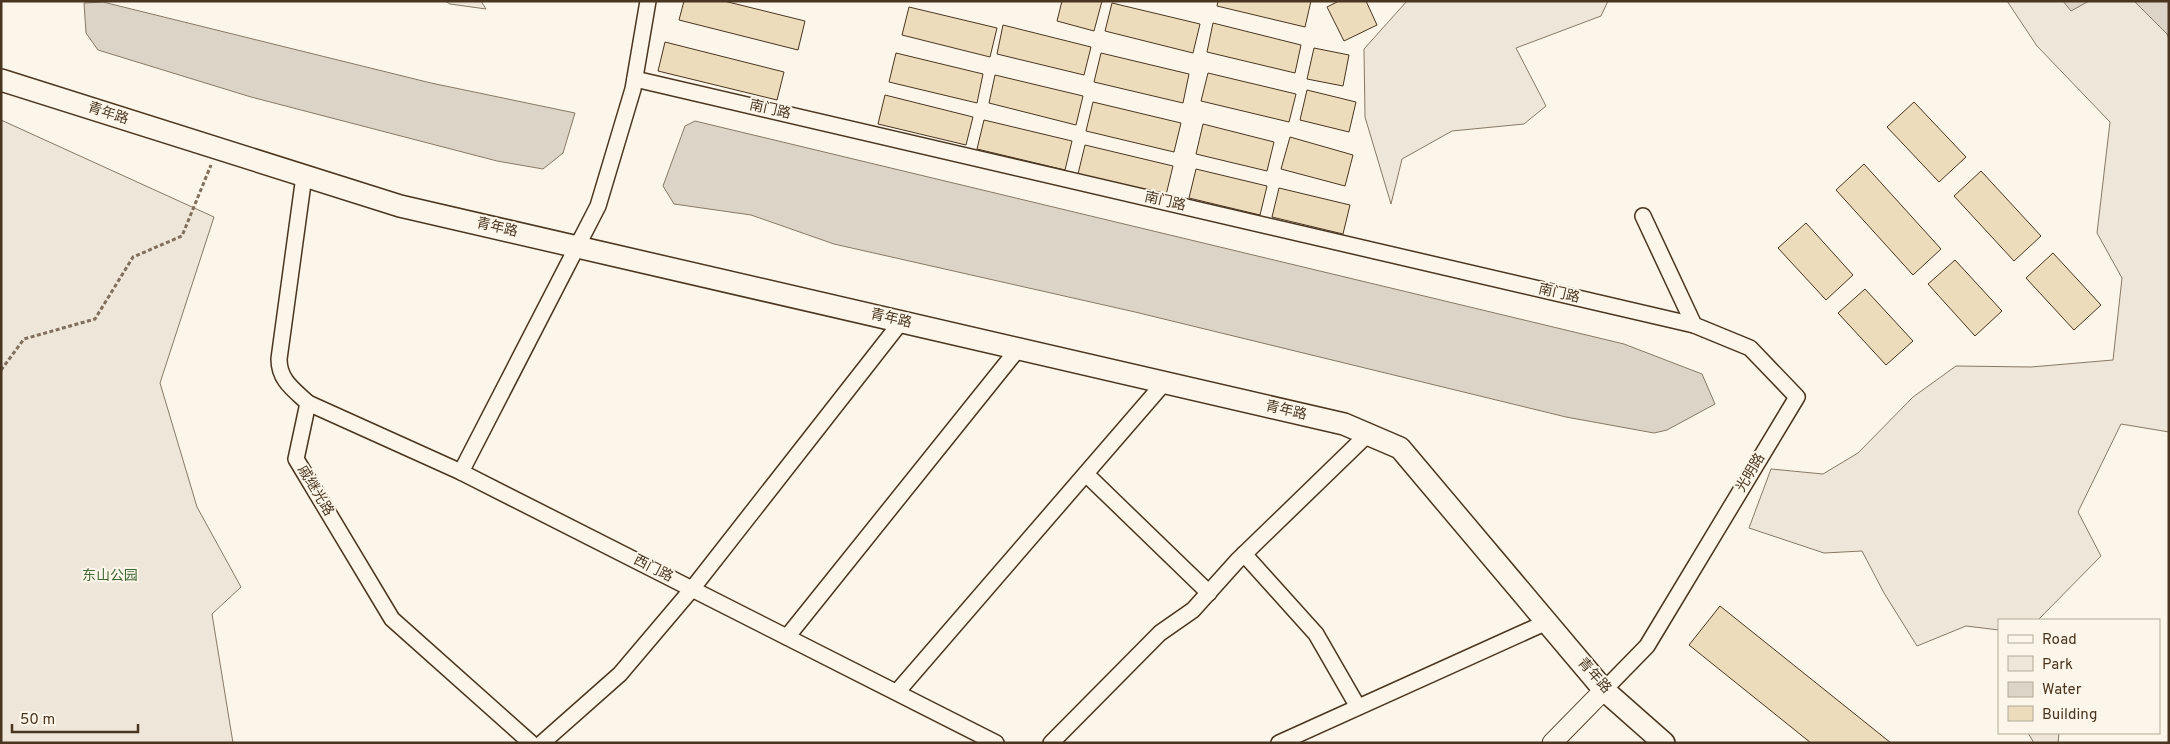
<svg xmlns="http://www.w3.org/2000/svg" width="2170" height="744" viewBox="0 0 2170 744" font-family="Overpass,'Noto Sans SC',sans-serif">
	<rect width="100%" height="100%" fill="#fbf6e9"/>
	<!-- green -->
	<g fill="#ede6d9" stroke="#887966">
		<path d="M445,1H481L486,9L450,4Z"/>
		<path d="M1407,1H1608L1601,16L1516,48L1546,106L1524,124L1452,131L1402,159L1391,204L1365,117L1364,49Z"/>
		<path d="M2007,1H2169V432L2121,424L2078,512L2101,556L2038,620H1999V630L1966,626L1917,646L1884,593L1862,551L1824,553L1749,528L1771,469L1823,474L1858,453L1913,397L1956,366L2031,367L2113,360L2122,278L2097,233L2110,122L2037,46Z"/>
		<path d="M1,120L214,217L160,383L197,507L241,587L212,614L233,743H1Z"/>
		<path d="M2028,733H2059L2058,743H2034Z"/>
	</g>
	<!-- water -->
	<g fill="#dcd4c6" stroke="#887966">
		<path d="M2063,1H2089L2071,11Z"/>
		<path d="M2134,1H2169V39L2167,34Z"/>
		<path d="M103,2L431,83L575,113L563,153L543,169L497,161L251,97L98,50L86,33L84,3Z"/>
		<path d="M695,121L1624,344L1702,374L1715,404L1667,430L1654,433L1566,417L1135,312L834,244L751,215L674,204L663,186L685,126Z"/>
	</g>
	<!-- building -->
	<g fill="#ecdcbc" stroke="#4a3520">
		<path d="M684,1H724L805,21L798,50L679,20Z"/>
		<path d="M1062,1H1102L1094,31L1057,21Z"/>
		<path d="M1218,1H1311L1305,27L1217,6Z"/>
		<path d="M1339,1H1366L1377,25L1344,41L1327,7Z"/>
		<path d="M1112,3L1200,24L1193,53L1105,31Z"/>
		<path d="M909,7L997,28L990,57L902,35Z"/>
		<path d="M1213,23L1301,45L1295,73L1207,52Z"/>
		<path d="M1003,25L1091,47L1084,75L997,54Z"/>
		<path d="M665,42L784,72L777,100L658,71Z"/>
		<path d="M1314,48L1349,55L1343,86L1307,79Z"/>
		<path d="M896,53L983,74L977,103L889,82Z"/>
		<path d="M1101,53L1189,74L1183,103L1094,82Z"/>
		<path d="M1208,73L1296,94L1289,122L1201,101Z"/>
		<path d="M995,75L1083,96L1076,125L989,103Z"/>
		<path d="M1307,90L1356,102L1349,132L1300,120Z"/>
		<path d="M885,95L973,117L966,145L878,124Z"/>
		<path d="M1093,102L1181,123L1174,152L1086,131Z"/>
		<path d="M1914,102L1966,157L1939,182L1887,127Z"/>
		<path d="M984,120L1072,141L1065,170L977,149Z"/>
		<path d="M1203,124L1274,142L1267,171L1196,154Z"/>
		<path d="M1290,137L1353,155L1345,186L1281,169Z"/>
		<path d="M1085,145L1173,166L1166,195L1078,174Z"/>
		<path d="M1864,164L1941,249L1913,275L1836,190Z"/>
		<path d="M1196,169L1267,186L1260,215L1189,198Z"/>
		<path d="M1981,171L2041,236L2014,261L1954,196Z"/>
		<path d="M1279,188L1350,205L1343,234L1272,217Z"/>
		<path d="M1806,223L1853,275L1826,300L1778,248Z"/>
		<path d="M2053,253L2101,305L2074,330L2026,278Z"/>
		<path d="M1955,260L2002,311L1975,336L1928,284Z"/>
		<path d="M1865,289L1913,341L1886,365L1838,313Z"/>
		<path d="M1720,606L1891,743H1811L1689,645Z"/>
	</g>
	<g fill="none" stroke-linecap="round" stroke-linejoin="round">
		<defs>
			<g id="minor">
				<path d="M635,79L1694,325"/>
				<path d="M304,176L279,359C279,380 293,389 308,403L296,459L392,619L531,743"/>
				<path d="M308,403L461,472L996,743"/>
				<path d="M461,472L598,206L633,89L648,1"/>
				<path d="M1086,474L1209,593"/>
				<path d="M1244,554L1316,634L1358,707"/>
				<path d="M787,637L1018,349"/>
				<path d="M1604,690L1647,646L1797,397L1750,348L1694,325L1643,216"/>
				<path d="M897,692L1164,383"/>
				<path d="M542,743L620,674L692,589L901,322"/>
				<path d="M1051,743L1160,633L1193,610L1237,561L1368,434"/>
				<path d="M1279,743L1547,622"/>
			</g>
			<path id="tertiary" d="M1552,743L1604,690"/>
			<path id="secondary" d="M1,80L400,206L1344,424L1400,448L1604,690L1664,743"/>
		</defs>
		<!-- minor casing -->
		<use href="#minor" stroke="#4a3520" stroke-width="18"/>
		<!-- tertiary casing -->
		<use href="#tertiary" stroke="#4a3520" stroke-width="21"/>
		<!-- secondary casing -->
		<use href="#secondary" stroke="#4a3520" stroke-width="24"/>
		<!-- path -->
		<path stroke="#7f6f5c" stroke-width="3" stroke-dasharray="4 2.5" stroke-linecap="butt" d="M1,370L24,339L95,319L133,257L182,236L211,165"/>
		<!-- minor -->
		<use href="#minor" stroke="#fbf6e9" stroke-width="15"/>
		<!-- tertiary -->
		<use href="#tertiary" stroke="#fbf6e9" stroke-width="19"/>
		<!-- secondary -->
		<use href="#secondary" stroke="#fbf6e9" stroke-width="21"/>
	</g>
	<g text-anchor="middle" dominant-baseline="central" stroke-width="4" stroke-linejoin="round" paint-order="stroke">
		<!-- street labels -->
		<g font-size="14" fill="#4a3520" stroke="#fbf6e9">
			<text transform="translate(770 110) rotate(13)">南门路</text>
			<text transform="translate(108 114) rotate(18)">青年路</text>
			<text transform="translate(1165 202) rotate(13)">南门路</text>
			<text transform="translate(497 228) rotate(13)">青年路</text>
			<text transform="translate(1559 294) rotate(13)">南门路</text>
			<text transform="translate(891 319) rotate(13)">青年路</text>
			<text transform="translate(1286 411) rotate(13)">青年路</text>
			<text transform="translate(1751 473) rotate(-59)">光明路</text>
			<text transform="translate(315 491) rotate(59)">戚继光路</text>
			<text transform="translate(653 569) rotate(27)">西门路</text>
			<text transform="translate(1594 676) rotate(48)">青年路</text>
		</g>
		<!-- park labels -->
		<g font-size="14" fill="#436837" stroke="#fbf6e9">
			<text x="110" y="576">东山公园</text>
		</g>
	</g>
	<!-- border -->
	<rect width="2170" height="744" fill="none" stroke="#4a3520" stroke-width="5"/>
	<!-- legend -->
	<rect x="1998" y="619" width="162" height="115" fill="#fbf6e9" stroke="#b4a999"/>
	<rect x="2008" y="635" width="25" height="8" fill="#fbf6e9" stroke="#b4a999"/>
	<text x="2042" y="644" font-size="15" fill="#4a3520">Road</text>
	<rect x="2008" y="656" width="25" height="15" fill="#ede6d9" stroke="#b4a999"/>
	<text x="2042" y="669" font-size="15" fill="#4a3520">Park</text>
	<rect x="2008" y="682" width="25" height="15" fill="#dcd4c6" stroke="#b4a999"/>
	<text x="2042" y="694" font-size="15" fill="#4a3520">Water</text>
	<rect x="2008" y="706" width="25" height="15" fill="#ecdcbc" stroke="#b4a999"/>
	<text x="2042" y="719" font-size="15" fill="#4a3520">Building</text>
	<!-- scale -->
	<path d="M12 724v8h126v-8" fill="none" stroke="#4a3520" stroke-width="2.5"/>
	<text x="20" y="724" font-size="15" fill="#4a3520" stroke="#fbf6e9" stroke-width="4" paint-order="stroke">50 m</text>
</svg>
